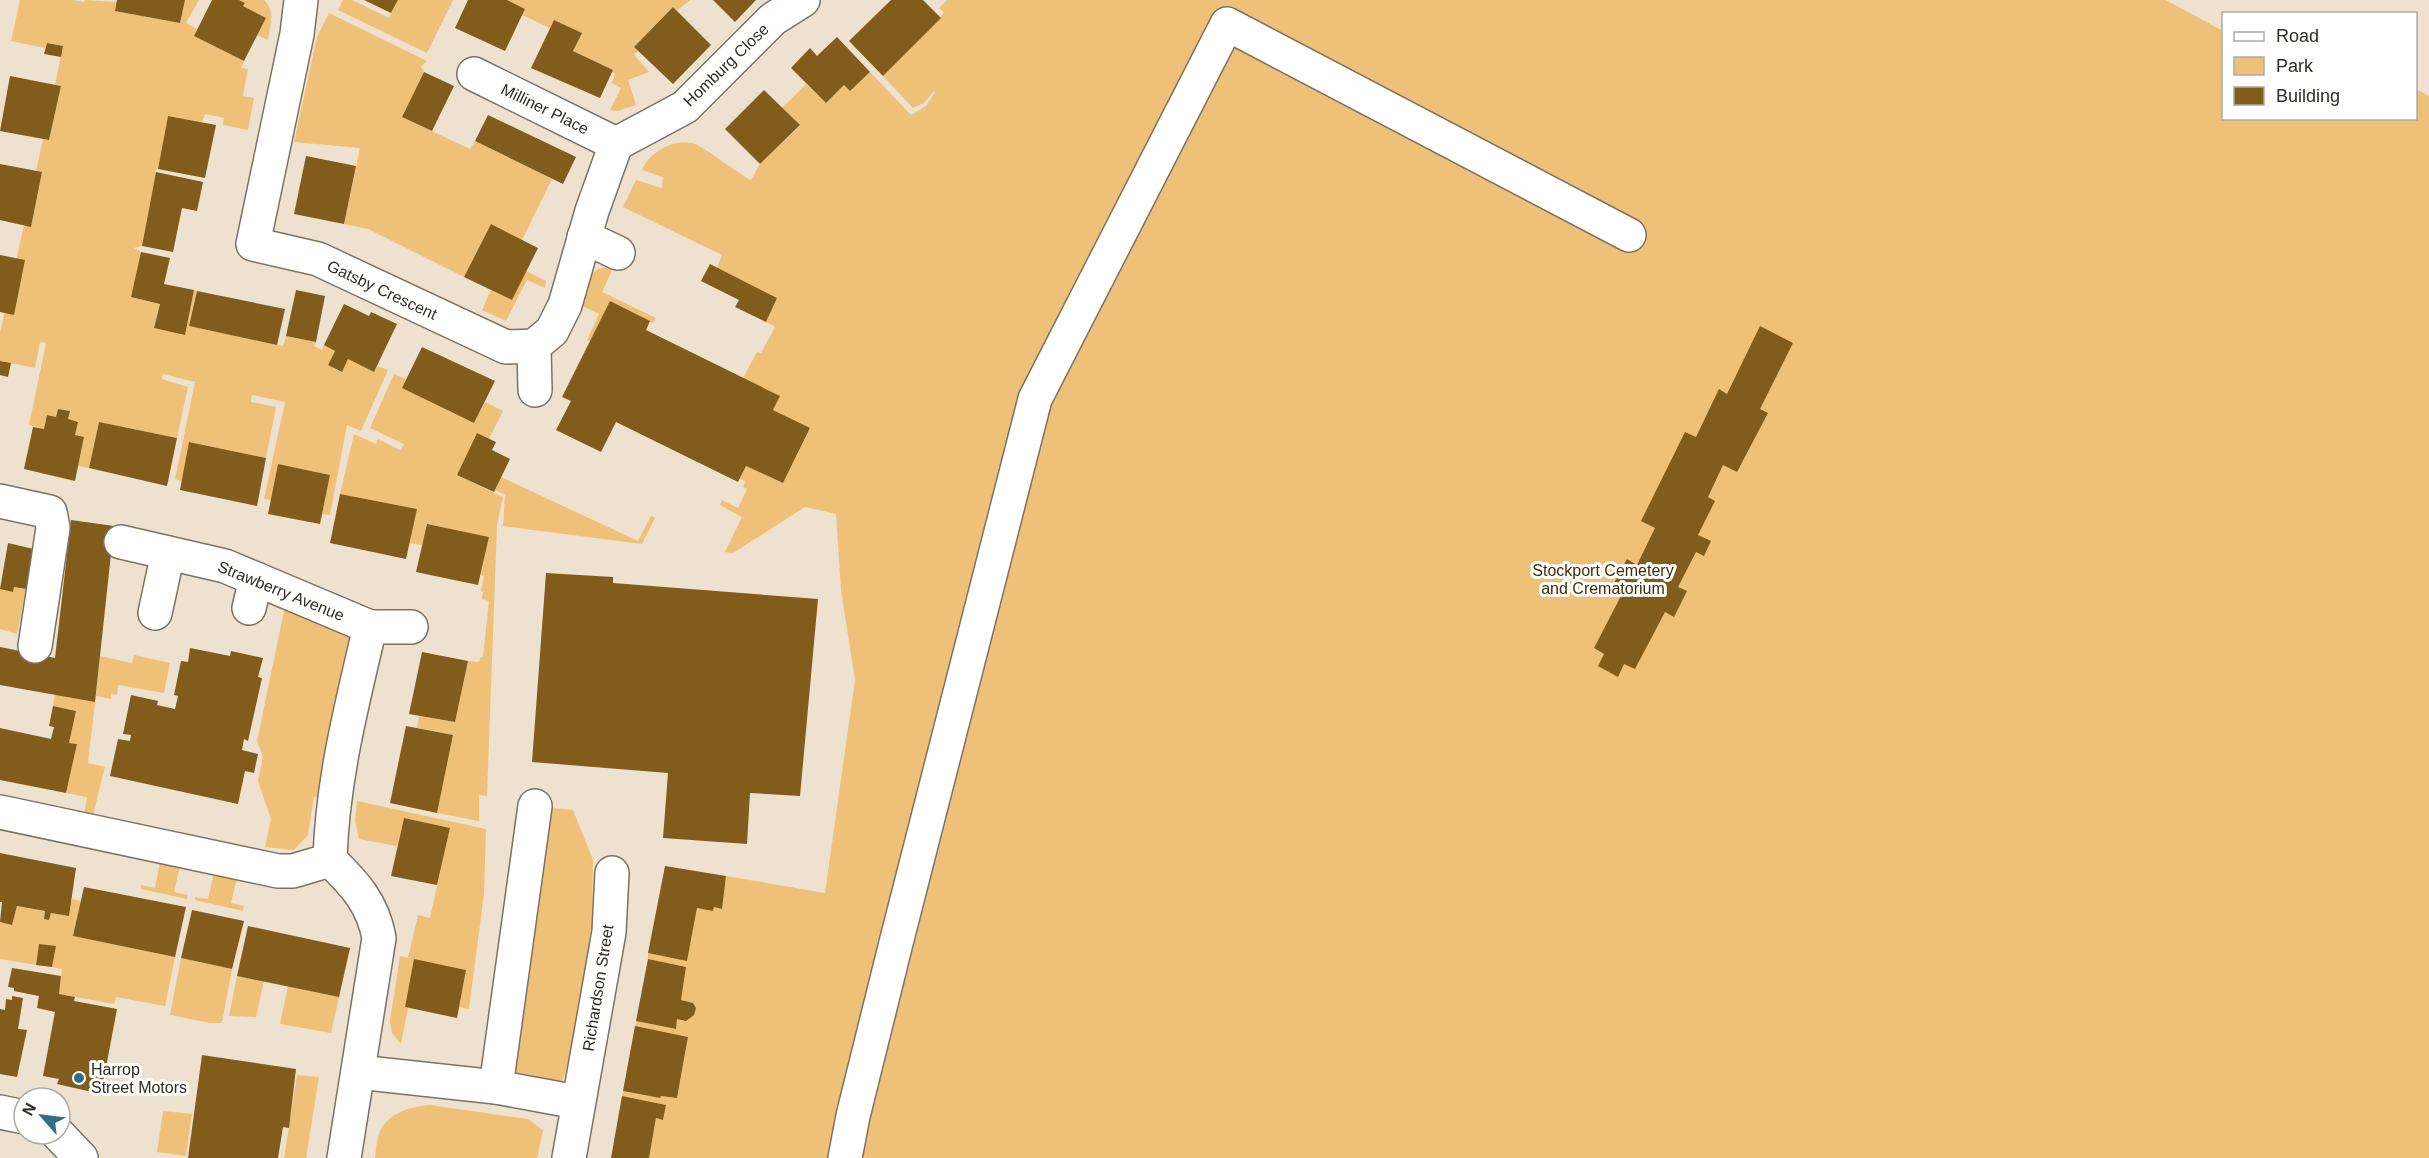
<svg xmlns="http://www.w3.org/2000/svg" width="2429" height="1158" viewBox="0 0 2429 1158" font-family="Helvetica,sans-serif">
	<rect width="100%" height="100%" fill="#eee1cf"/>
	<!-- green -->
	<g fill="#efc178">
		<path d="M20,0H73L84,2L85,0L117,2L116,11L180,23L185,0H199L186,23L197,29L194,36L244,61L241,68L248,69L243,96L254,98L248,130L223,125L224,118L205,114L202,122L168,116L158,169L155,170L156,172L142,246L134,248L141,252L131,297L160,304L154,328L185,334L194,290L197,291L189,326L283,346L286,336L316,342L314,346L322,350L324,345L335,351L328,365L341,372L348,359L374,372L377,366L388,370L361,431L347,425L330,515L322,514L330,475L278,464L271,500L264,499L285,402L252,395L251,402L276,407L266,458L190,442L182,481L175,479L195,382L163,374L162,379L188,387L177,438L99,422L89,468L78,466L84,437L75,435L78,422L68,419L70,411L58,409L56,417L47,415L44,429L29,425L46,343L40,342L35,368L0,361V333L24,225L31,226L42,173L36,171L43,139L49,140L61,86L55,85L63,46L47,43L45,48L11,41Z"/>
		<path d="M239,0H264C276,11 270,25 268,40L257,35L266,18L243,6L245,3Z"/>
		<path d="M343,0H352L389,18L398,0H453L427,53L338,10Z"/>
		<path d="M507,0H690L677,11L673,7L635,46L638,51L634,55L649,72L628,80L636,105L618,111L610,110L621,88L612,83L615,74L612,72L613,70L573,51L581,33L554,20L550,28L522,15L525,9Z"/>
		<path d="M947,0H2166L2223,31L2224,118H2416V89L2429,96V1158H649L656,1118L663,1120L666,1105L622,1096L623,1091L660,1098L661,1096L677,1098L688,1038L635,1026L636,1021L675,1029L677,1019L696,1008L693,1003L681,1000L686,967L648,959V953L687,960L697,908L713,911L714,907L722,908L726,876L825,893L855,680L841,590L836,514L805,507L733,553L725,552L742,517L720,505L722,500L738,508L747,489L743,487L745,481L740,479L746,466L783,483L810,429L773,410L780,396L743,378L757,352L761,353L775,327L766,322L777,298L717,268L722,255L623,207L636,180L662,188L663,177L642,170C649,153 672,139 692,143C702,145 737,173 751,180L760,164L800,126L782,108L806,84L826,103L844,85L850,91L870,72L911,115L926,106L935,92L934,91L924,103L913,108L883,76L940,18L944,12L939,8Z"/>
		<path d="M329,13L427,61L421,67L424,72L402,117L470,149L475,141L552,179L522,240L491,224L464,277L368,229L344,224L360,148L294,142L317,37Z"/>
		<path d="M607,267L613,268L602,292L656,318L653,323L610,302L590,341L587,340L599,314L580,305C586,287 586,269 607,267Z"/>
		<path d="M526,271L546,281L545,288L527,280L506,321L482,310L491,290L512,300Z"/>
		<path d="M394,374L406,379L402,388L474,423L485,402L503,411L489,439L477,433L457,475L503,497L497,525L487,796L479,795V821L437,813L453,735L417,728L419,716L455,722L468,661L479,662L481,657H483L489,601L482,599L483,592L481,591L484,576L481,575L489,537L427,524L422,545L409,543L416,509L340,494L354,434L376,444L378,439L400,450L404,444L370,428Z"/>
		<path d="M501,477L638,541L651,516L655,518L642,544L503,526L505,495L495,490Z"/>
		<path d="M14,587L26,589L17,634L0,629V589L13,592Z"/>
		<path d="M288,592L370,627L333,800L314,797L308,835L294,850L265,847L271,819L258,781L263,757L257,741Z"/>
		<path d="M134,655L170,663L164,693L118,685L117,695L111,694V699L96,696L100,656L132,663Z"/>
		<path d="M55,694L95,702L88,763L105,767L92,819L84,817L87,797L66,793L77,745L69,743L76,711L53,706Z"/>
		<path d="M357,801L486,829L484,894L469,1009L459,1007L466,970L415,960L405,1007L408,1008L401,1044L392,1033L390,1021L400,956L408,958L418,915L430,918L450,828L404,818L397,846L359,839L355,821Z"/>
		<path d="M535,806L573,810L593,860L592,931L573,1051L556,1098L496,1087Z"/>
		<path d="M160,862L180,866L174,892L188,895L187,899L141,889V885L155,888Z"/>
		<path d="M214,873L237,878L231,903L244,906L243,911L195,900V897L208,899Z"/>
		<path d="M72,899L81,901L74,936L175,957L165,1006L116,997L114,1004L59,994L62,969L52,967L56,947L39,944L36,965L0,959V922L12,924L17,906L45,911L44,919L49,920L51,913L69,916Z"/>
		<path d="M181,958L232,969L222,1023H210L170,1015Z"/>
		<path d="M237,976L264,981L256,1017L229,1016Z"/>
		<path d="M288,986L339,997L331,1033L280,1024Z"/>
		<path d="M297,1075L319,1077L306,1158H284Z"/>
		<path d="M430,1105L528,1119L543,1130L537,1158H375C376,1150 376,1142 379,1134C385,1114 411,1106 430,1105Z"/>
		<path d="M163,1111L192,1114L186,1156L157,1152Z"/>
	</g>
	<!-- building -->
	<g fill="#815c1a">
		<path d="M117,0H185L180,23L115,11Z"/>
		<path d="M212,0H239L245,3L243,6L266,18L244,61L194,36Z"/>
		<path d="M364,0H398L391,13Z"/>
		<path d="M468,0H507L525,9L505,51L455,28Z"/>
		<path d="M713,0H756L735,22Z"/>
		<path d="M891,0H923L941,18L883,76L849,41Z"/>
		<path d="M673,7L711,45L673,84L634,47Z"/>
		<path d="M554,20L582,33L573,51L613,70L600,98L531,68Z"/>
		<path d="M837,37L870,72L850,91L844,85L826,103L791,68L810,48L817,56Z"/>
		<path d="M47,43L63,46L61,57L44,54Z"/>
		<path d="M424,72L454,86L432,131L402,117Z"/>
		<path d="M10,76L61,86L49,140L0,131Z"/>
		<path d="M764,90L800,125L760,164L725,129Z"/>
		<path d="M488,115L576,157L563,184L475,141Z"/>
		<path d="M168,116L216,125L205,178L158,169Z"/>
		<path d="M306,156L356,166L344,224L294,214Z"/>
		<path d="M0,164L42,172L31,227L0,220Z"/>
		<path d="M156,172L203,182L197,211L182,208L173,252L142,246Z"/>
		<path d="M491,224L538,248L512,300L464,277Z"/>
		<path d="M141,252L170,258L164,284L194,290L185,335L154,328L160,304L131,297Z"/>
		<path d="M0,255L25,260L14,315L0,312Z"/>
		<path d="M710,264L777,298L766,322L735,307L739,300L701,281Z"/>
		<path d="M296,290L325,296L316,342L286,336Z"/>
		<path d="M197,291L285,309L277,345L189,326Z"/>
		<path d="M610,301L650,321L646,330L780,396L773,410L810,428L783,483L746,466L738,482L616,422L601,452L556,430L571,401L562,397Z"/>
		<path d="M344,304L369,316L371,312L397,324L374,372L348,359L342,372L328,365L335,351L324,345Z"/>
		<path d="M1760,326L1793,343L1760,409L1768,413L1737,472L1723,465L1708,497L1715,501L1698,535L1711,541L1704,556L1696,552L1678,587L1687,591L1674,617L1665,612L1635,669L1624,664L1618,677L1598,666L1604,654L1594,648L1624,590L1613,585L1627,559L1637,565L1655,528L1641,521L1685,432L1696,437L1719,389L1727,394Z"/>
		<path d="M422,347L495,381L474,423L402,388Z"/>
		<path d="M0,361L11,363L8,377L0,375Z"/>
		<path d="M58,409L70,411L68,419L78,422L75,435L84,437L75,481L24,469L33,427L44,429L47,415L56,417Z"/>
		<path d="M99,422L177,438L167,486L89,468Z"/>
		<path d="M477,433L496,442L492,450L510,459L494,492L457,475Z"/>
		<path d="M189,442L266,458L257,506L180,490Z"/>
		<path d="M278,464L330,475L320,524L268,514Z"/>
		<path d="M340,494L417,509L406,559L330,543Z"/>
		<path d="M71,520L114,526L95,702L0,685V647L55,658Z"/>
		<path d="M427,524L489,537L478,585L416,572Z"/>
		<path d="M8,543L34,549L26,589L14,587L13,592L0,589Z"/>
		<path d="M546,573L613,577V583L818,599L800,796L750,793L747,844L663,838L668,773L532,762Z"/>
		<path d="M190,648L230,656L231,651L263,658L258,677L262,678L248,741L244,739L242,750L258,754L254,773L245,771L238,804L110,776L118,739L130,741L131,735L123,734L131,695L158,701L157,705L175,709L178,696L174,695L181,661L188,662Z"/>
		<path d="M422,652L468,661L455,722L409,714Z"/>
		<path d="M53,706L76,711L69,743L77,744L66,793L0,780V728L51,739L54,727L49,726Z"/>
		<path d="M406,726L453,735L437,813L390,803Z"/>
		<path d="M404,818L450,828L437,885L391,876Z"/>
		<path d="M0,853L76,868L69,916L51,913L49,920L44,919L45,911L17,906L12,925L0,922L2,902H0Z"/>
		<path d="M665,866L726,876L722,909L714,907L713,911L697,908L687,961L648,953Z"/>
		<path d="M84,887L186,907L175,957L73,936Z"/>
		<path d="M192,910L244,921L232,969L181,958Z"/>
		<path d="M248,926L350,948L339,997L237,976Z"/>
		<path d="M39,944L56,946L52,967L36,965Z"/>
		<path d="M414,959L466,970L457,1018L405,1007Z"/>
		<path d="M648,959L686,967L681,1000L693,1003L696,1008L694,1015L686,1021L677,1019L676,1029L636,1021Z"/>
		<path d="M12,968L61,976L59,994L75,997L74,1001L117,1009L101,1094L57,1084L59,1079L43,1076L55,1012L37,1008L39,996L14,991V988L8,987Z"/>
		<path d="M12,996L23,998L18,1029L27,1030L17,1077L0,1074V1009L5,1010L6,999L12,1000Z"/>
		<path d="M635,1026L688,1037L677,1098L661,1096L660,1098L623,1091Z"/>
		<path d="M202,1055L296,1069L289,1128L283,1127L278,1158H188Z"/>
		<path d="M622,1096L666,1105L663,1120L656,1118L649,1158H611Z"/>
	</g>
	<g fill="none" stroke-linecap="round" stroke-linejoin="round">
		<defs>
			<g id="minor">
				<path d="M301,0L297,34L253,244L318,259L506,347L534,346L552,331L565,305L592,211L616,144"/>
				<path d="M474,74L616,144"/>
				<path d="M616,144L685,107L773,19L803,0"/>
				<path d="M584,237L618,253"/>
				<path d="M534,346L535,390"/>
				<path d="M0,501L50,512L53,528L35,646"/>
				<path d="M121,542L225,566L370,627C352,704 332,781 330,860C355,884 373,904 379,938L344,1158"/>
				<path d="M249,608L256,579"/>
				<path d="M155,613L168,553"/>
				<path d="M370,627H411"/>
				<path d="M0,812L278,871H293L330,860"/>
				<path d="M358,1072L496,1087L577,1102"/>
				<path d="M496,1087L535,806"/>
				<path d="M0,1112L24,1117"/>
				<path d="M58,1134L81,1158"/>
				<path d="M569,1158L609,932L612,873"/>
				<path d="M845,1158L853,1116L896,943L1035,399L1227,24L1629,235"/>
			</g>
		</defs>
		<!-- minor casing -->
		<use href="#minor" stroke="#7d7262" stroke-width="36"/>
		<!-- minor -->
		<use href="#minor" stroke="#fff" stroke-width="33"/>
	</g>
	<!-- markers -->
	<circle fill="#326c85" stroke="#fff" stroke-width="2" cx="79" cy="1078" r="6"/>
	<g text-anchor="middle" dominant-baseline="central" stroke-width="6" stroke-linejoin="round" paint-order="stroke">
		<!-- street labels -->
		<g font-size="16" fill="#302c25" stroke="#fff">
			<text transform="translate(726 65) rotate(-44)">Homburg Close</text>
			<text transform="translate(545 109) rotate(26)">Milliner Place</text>
			<text transform="translate(382 290) rotate(25)">Gatsby Crescent</text>
			<text transform="translate(281 591) rotate(22)">Strawberry Avenue</text>
			<text transform="translate(598 988) rotate(-81)">Richardson Street</text>
		</g>
		<!-- park labels -->
		<g font-size="16" fill="#422d08" stroke="#fff">
			<text x="1603" y="570">Stockport Cemetery<tspan x="1603" dy="18">and Crematorium</tspan></text>
		</g>
		<!-- poi labels -->
		<g font-size="16" fill="#302c25" stroke="#fff" text-anchor="start">
			<text x="91" y="1069">Harrop<tspan x="91" dy="18">Street Motors</tspan></text>
		</g>
	</g>
	<!-- legend -->
	<rect x="2222" y="12" width="195" height="108" fill="#ffffff" stroke="#acaba8" stroke-width="1.5"/>
	<rect x="2234" y="32" width="30" height="9" fill="#ffffff" stroke="#acaba8" stroke-width="1.5"/>
	<text x="2276" y="42" font-size="18" fill="#302c25">Road</text>
	<rect x="2234" y="57" width="30" height="18" fill="#efc178" stroke="#acaba8" stroke-width="1.5"/>
	<text x="2276" y="72" font-size="18" fill="#302c25">Park</text>
	<rect x="2234" y="87" width="30" height="18" fill="#815c1a" stroke="#acaba8" stroke-width="1.5"/>
	<text x="2276" y="102" font-size="18" fill="#302c25">Building</text>
	<!-- north arrow -->
	<g transform="translate(42 1116) rotate(298)"><circle r="28" fill="#ffffff" stroke="#acaba8" stroke-width="1.5"/>
	<path d="M0-4.5L10 22L0 15L-10 22Z" fill="#326c85"/>
	<text y="-9" font-size="16" font-weight="bold" text-anchor="middle" fill="#302c25">N</text>
	</g>
</svg>
